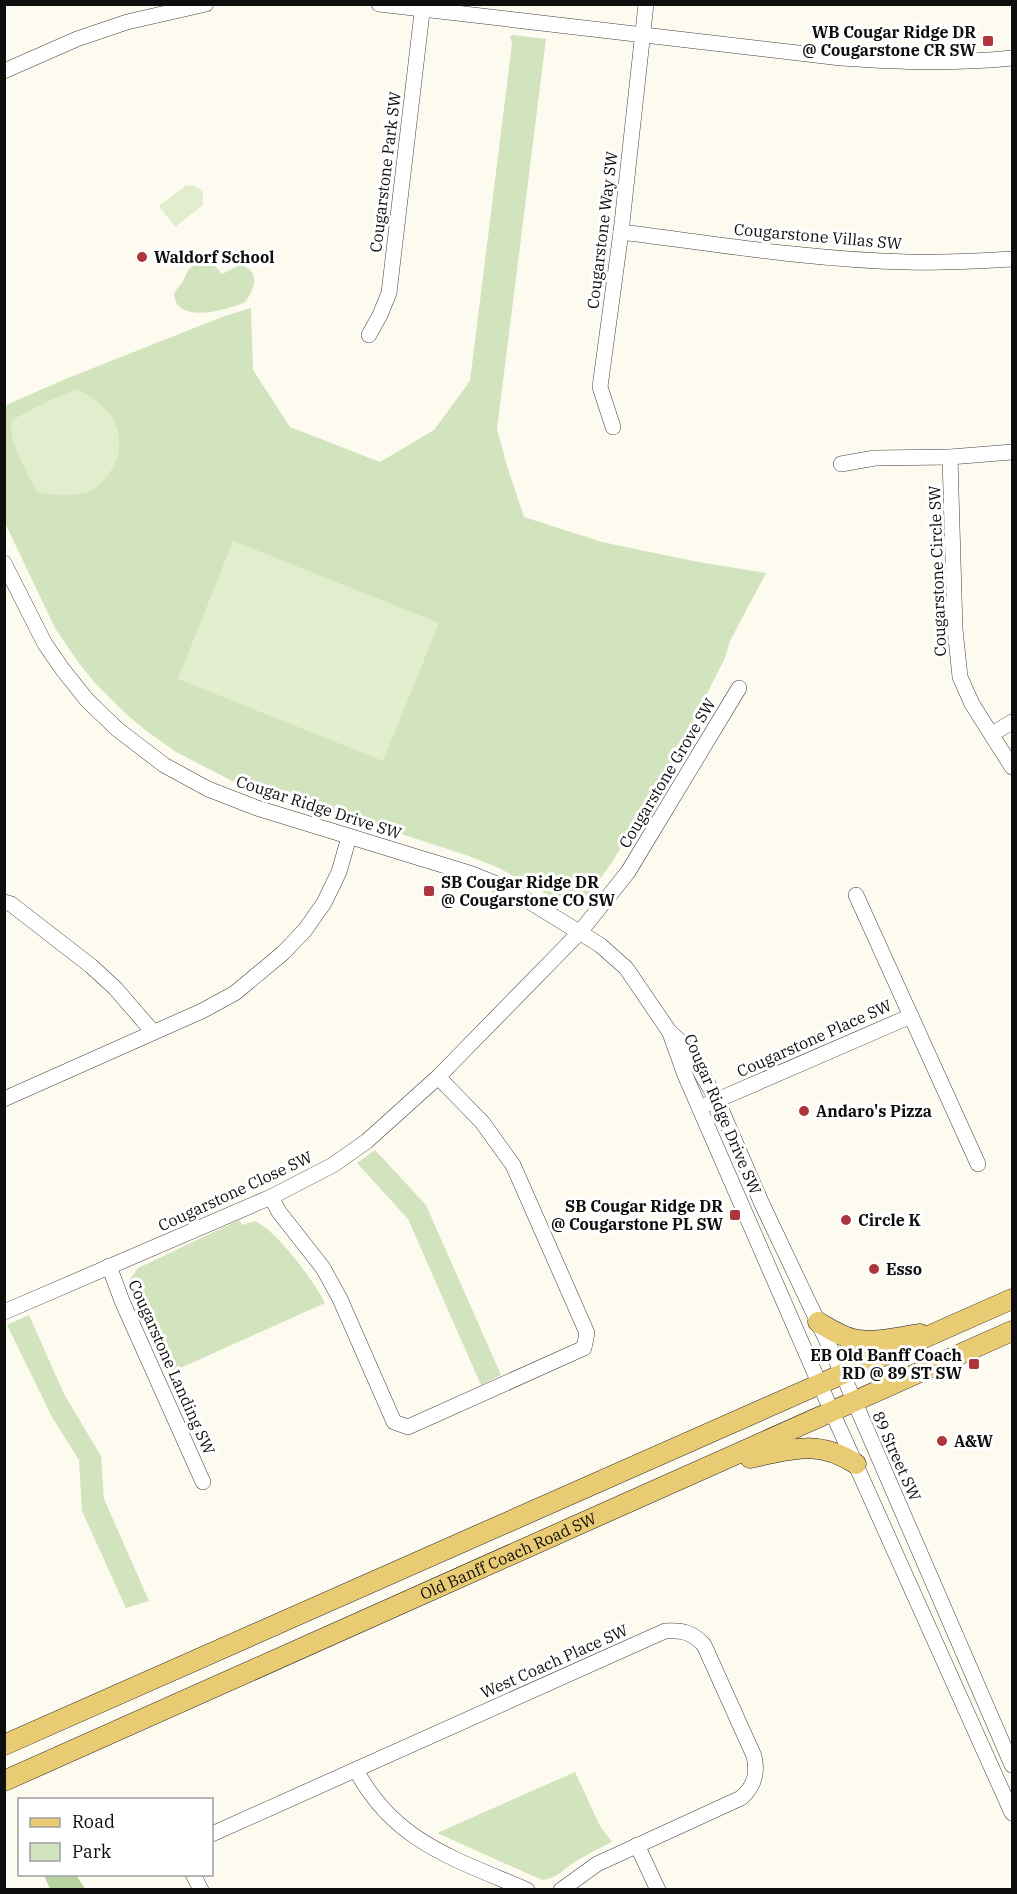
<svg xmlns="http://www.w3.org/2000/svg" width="1017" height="1894" viewBox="0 0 1017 1894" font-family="'IBM Plex Serif',serif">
	<rect width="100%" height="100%" fill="#fdfaf0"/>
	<!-- green -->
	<g fill="#d2e4bd">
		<path d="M513,35L546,39L497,429L507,466L524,517L602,542L693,561L766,573L730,641L725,658L673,761L614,859L588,896L567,905L499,868L466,855L314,806L238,784L176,752L145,730L124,712L95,683L78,662L55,628L5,523L4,406L63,380L222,317L251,308L253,370L290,427L380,462L434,430L470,381L512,44L510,36Z"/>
		<path d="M205,262L216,267L222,274L240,265C261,270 255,289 245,302C228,310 176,325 174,294C177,288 181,285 183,281C191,266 187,267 205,262Z"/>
		<path d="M375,1150L426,1205L501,1375L481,1385L408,1219L357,1163Z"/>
		<path d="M239,1220L242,1225L255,1221C276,1230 315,1282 325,1303L167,1374L130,1291V1279L138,1268Z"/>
		<path d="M29,1315L64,1394L101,1456L104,1499L149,1601L126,1608L82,1511L79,1460L52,1417L7,1325Z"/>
		<path d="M575,1772L600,1826L612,1842C599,1848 588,1854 576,1861C562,1870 560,1877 542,1880L437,1833Z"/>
	</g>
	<!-- forest -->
	<path fill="#b7d39e" d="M44,1875H76L85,1889H50Z"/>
	<!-- pitch -->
	<g fill="#e2edce">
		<path d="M193,185L203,192V205L175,227L159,206L185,186Z"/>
		<path d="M78,389C90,396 106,406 113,419C125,441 119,465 102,482C98,486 96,489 91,491C72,497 56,496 37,492C28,474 7,440 12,420L48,401Z"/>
		<path d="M233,541L439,623L383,761L178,679Z"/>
	</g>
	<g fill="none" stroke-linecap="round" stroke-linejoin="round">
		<defs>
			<g id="minor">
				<path d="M379,4L841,58C900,62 954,64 1012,58"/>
				<path d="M4,71L77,39L127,22L206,4"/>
				<path d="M621,232C716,244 812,260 908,262C943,263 978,261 1012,259"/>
				<path d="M369,335L380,315L389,293L423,4"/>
				<path d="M613,427L600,387L621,232L646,4"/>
				<path d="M1012,452L950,457L955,629L960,677L972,704L1012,767"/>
				<path d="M841,464L875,458L950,457"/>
				<path d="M4,563L45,644L63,670L87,700L117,729L164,765L208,789L257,808L472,874L509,889L600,945L626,968L669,1031L686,1047L717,1100L762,1204L843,1375L1012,1765"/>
				<path d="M992,734L1012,722"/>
				<path d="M856,895L978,1164"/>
				<path d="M4,902L11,904L91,966L115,988L153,1032"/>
				<path d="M670,1033L685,1075L820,1385L1012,1813"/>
				<path d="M4,1099L202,1011L235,993L283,953L305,930L324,903L339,872L349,837"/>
				<path d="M708,1104L911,1016"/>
				<path d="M271,1197L279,1212L323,1268L340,1299L394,1422L408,1427L584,1348L587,1333L513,1165L482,1122L438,1077"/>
				<path d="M109,1266L122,1301L203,1482"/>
				<path d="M4,1312L271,1197L333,1165L367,1141L438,1077L580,932L628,872L739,688"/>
				<path d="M356,1770C395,1843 456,1859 527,1890"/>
				<path d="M212,1834L665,1631C682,1630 692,1632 704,1645L754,1756C758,1773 755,1786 741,1798L597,1864L561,1890"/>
				<path d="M637,1845L658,1890"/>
				<path d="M193,1874L201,1890"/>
			</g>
			<g id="major">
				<path d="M818,1322C830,1329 840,1336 853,1339C873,1344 900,1337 920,1334"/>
				<path d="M750,1458C792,1449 818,1439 856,1464"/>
				<path d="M4,1745L1012,1299"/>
				<path id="s1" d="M4,1781L1012,1331"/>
			</g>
		</defs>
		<!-- minor casing -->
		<use href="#minor" stroke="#414141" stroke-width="16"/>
		<!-- major casing -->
		<use href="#major" stroke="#1f1f1f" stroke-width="21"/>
		<!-- minor -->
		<use href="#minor" stroke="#fff" stroke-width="15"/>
		<!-- major -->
		<use href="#major" stroke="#e9cb74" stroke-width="20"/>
	</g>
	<!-- markers -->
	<g fill="#ae353d" stroke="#fff" stroke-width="2">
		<rect x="982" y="35" width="12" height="12" rx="3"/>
		<circle cx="142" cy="257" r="6"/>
		<rect x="423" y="885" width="12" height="12" rx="3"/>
		<circle cx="804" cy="1111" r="6"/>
		<rect x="729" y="1209" width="12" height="12" rx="3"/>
		<circle cx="846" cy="1220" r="6"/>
		<circle cx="874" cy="1269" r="6"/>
		<rect x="968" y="1358" width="12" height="12" rx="3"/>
		<circle cx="942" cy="1441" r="6"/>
	</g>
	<g text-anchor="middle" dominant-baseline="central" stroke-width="6" stroke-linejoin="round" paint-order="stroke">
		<!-- poi labels -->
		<g font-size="16" font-weight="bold" fill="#0e0e0e" stroke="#fff" text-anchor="start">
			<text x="976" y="32" text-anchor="end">WB Cougar Ridge DR<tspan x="976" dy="18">@ Cougarstone CR SW</tspan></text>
			<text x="154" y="257">Waldorf School</text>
			<text x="441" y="882">SB Cougar Ridge DR<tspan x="441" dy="18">@ Cougarstone CO SW</tspan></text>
			<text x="816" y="1111">Andaro's Pizza</text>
			<text x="723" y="1206" text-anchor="end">SB Cougar Ridge DR<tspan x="723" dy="18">@ Cougarstone PL SW</tspan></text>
			<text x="858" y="1220">Circle K</text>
			<text x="886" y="1269">Esso</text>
			<text x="962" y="1355" text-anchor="end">EB Old Banff Coach<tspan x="962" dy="18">RD @ 89 ST SW</tspan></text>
			<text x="954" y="1441">A&amp;W</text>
		</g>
		<!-- street labels -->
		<g font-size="16" fill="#0e0e0e" stroke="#fff">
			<text transform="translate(385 172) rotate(-83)">Cougarstone Park SW</text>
			<text transform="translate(602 230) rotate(-83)">Cougarstone Way SW</text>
			<text transform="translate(818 236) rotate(5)">Cougarstone Villas SW</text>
			<text transform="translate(937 571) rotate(-92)">Cougarstone Circle SW</text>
			<text transform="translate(667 773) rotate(-59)">Cougarstone Grove SW</text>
			<text transform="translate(319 807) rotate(18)">Cougar Ridge Drive SW</text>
			<text transform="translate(814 1038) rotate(-24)">Cougarstone Place SW</text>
			<text transform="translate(723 1114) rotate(67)">Cougar Ridge Drive SW</text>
			<text transform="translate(235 1191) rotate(-25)">Cougarstone Close SW</text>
			<text transform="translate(172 1367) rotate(66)">Cougarstone Landing SW</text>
			<text transform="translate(897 1456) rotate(66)">89 Street SW</text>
			<text stroke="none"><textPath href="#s1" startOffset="552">Old Banff Coach Road SW</textPath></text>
			<text transform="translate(554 1661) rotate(-24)">West Coach Place SW</text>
		</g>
	</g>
	<!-- border -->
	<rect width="1017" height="1894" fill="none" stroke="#0e0e0e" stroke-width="12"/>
	<!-- legend -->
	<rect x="18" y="1798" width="195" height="78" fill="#ffffff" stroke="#9f9f9f" stroke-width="1.5"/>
	<rect x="30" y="1818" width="30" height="9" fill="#e9cb74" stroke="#9f9f9f" stroke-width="1.5"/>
	<text x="72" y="1828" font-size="18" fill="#0e0e0e">Road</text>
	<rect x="30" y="1843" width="30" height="18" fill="#d2e4bd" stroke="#9f9f9f" stroke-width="1.5"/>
	<text x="72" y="1858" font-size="18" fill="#0e0e0e">Park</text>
</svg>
